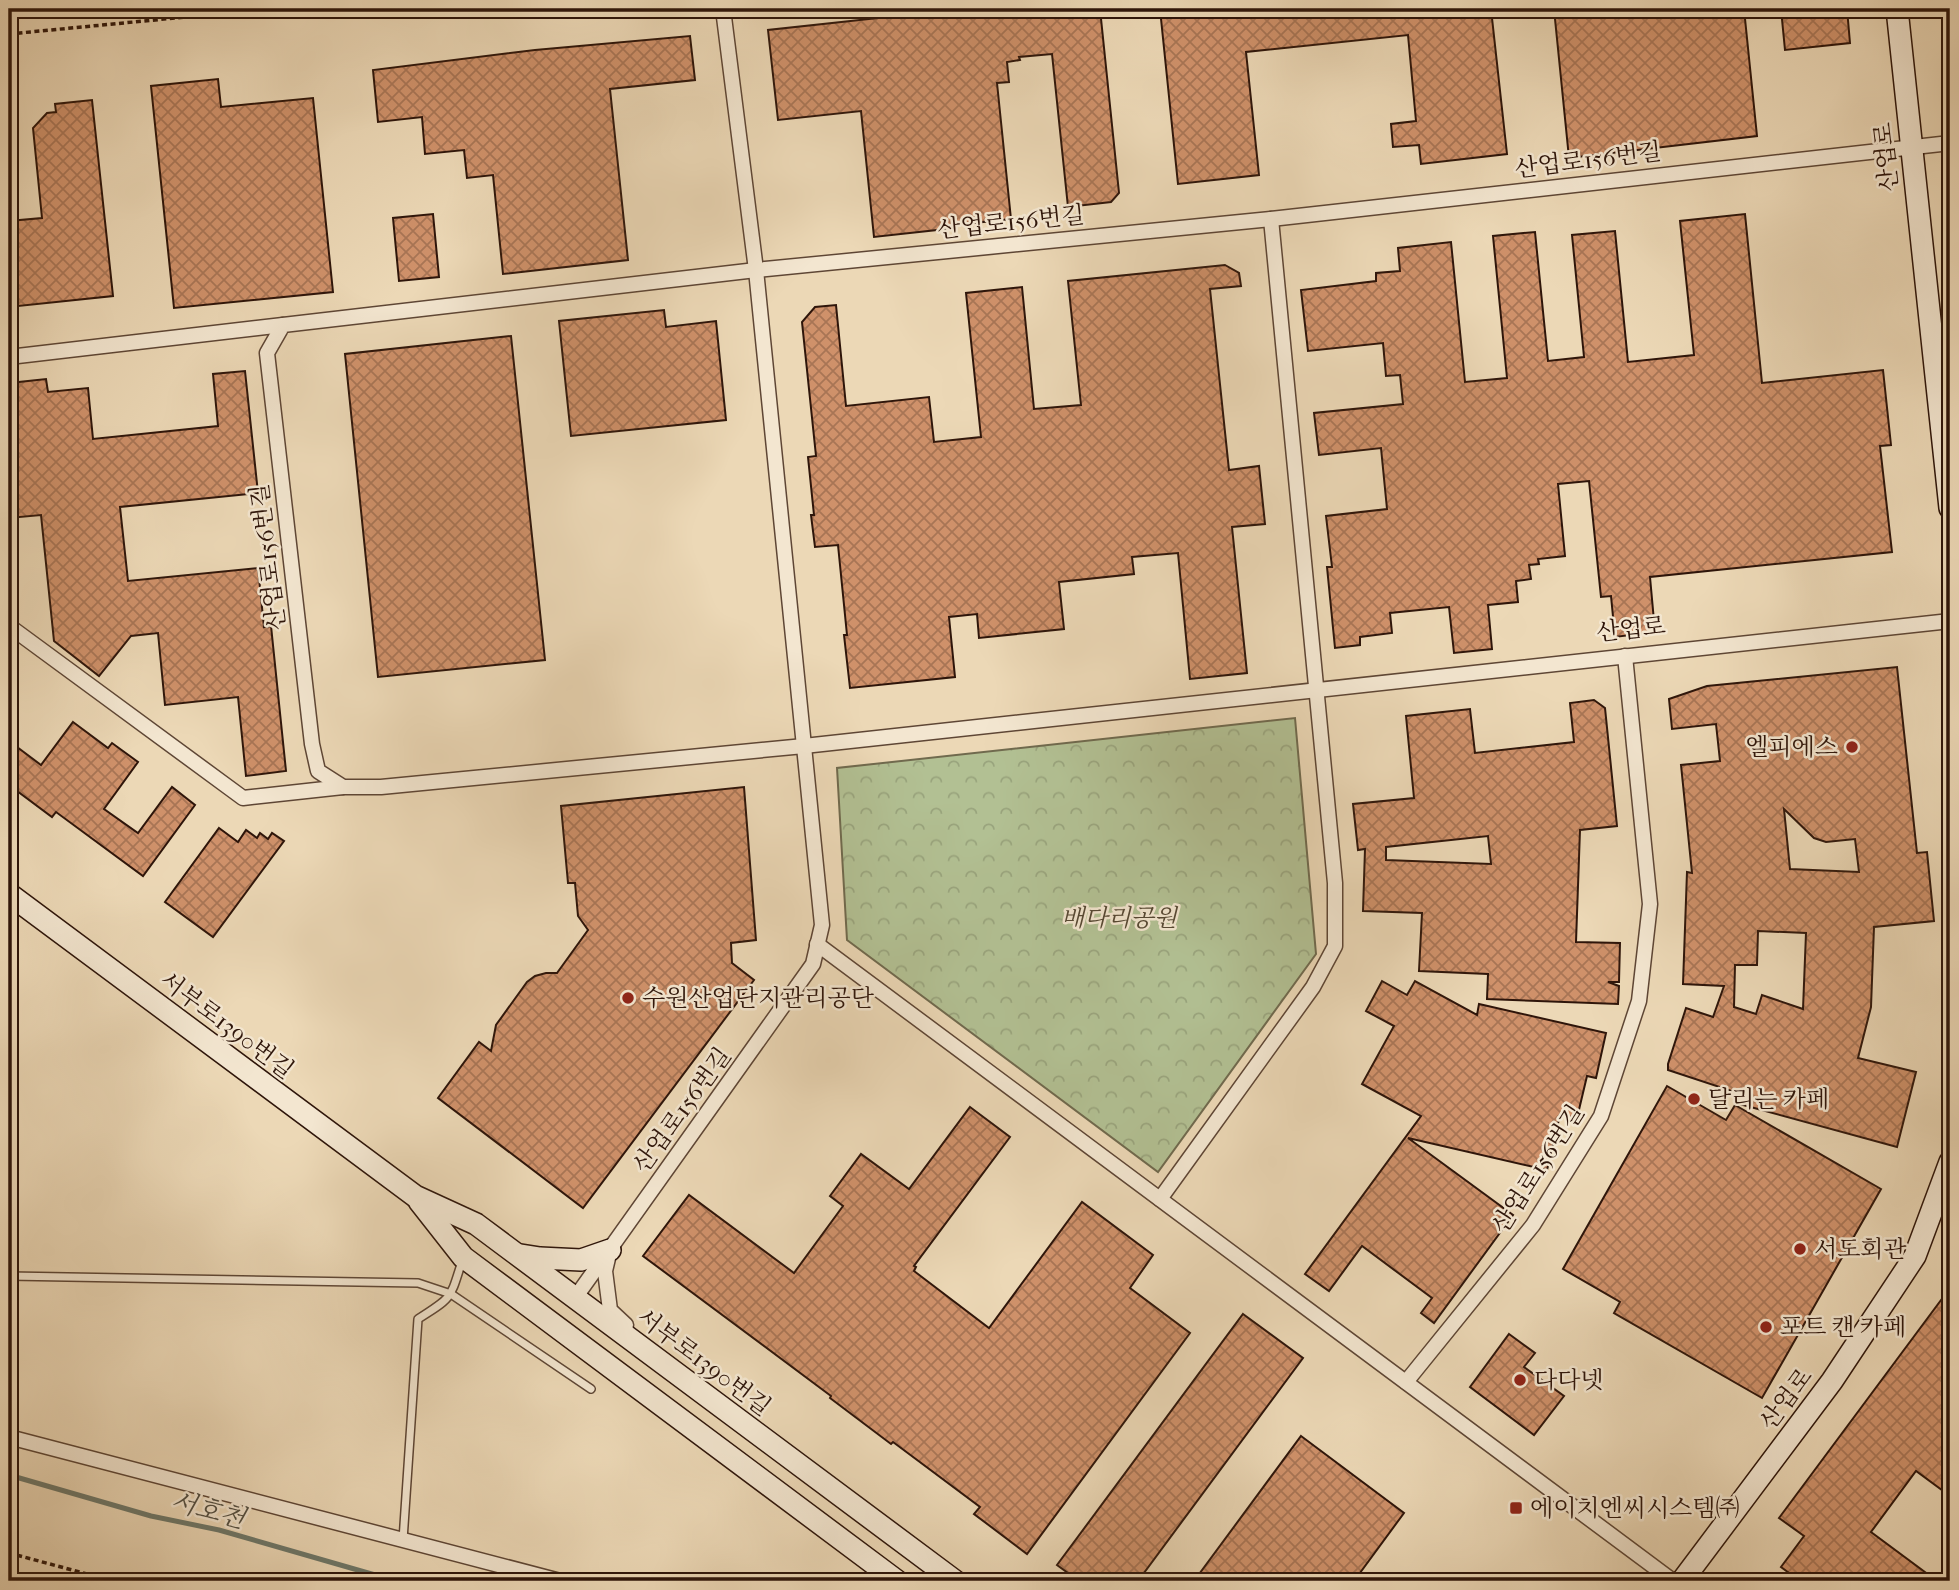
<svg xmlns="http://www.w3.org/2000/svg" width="1959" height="1590" viewBox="0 0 1959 1590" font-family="'IM FELL French Canon','Noto Serif KR',serif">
	<defs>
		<pattern id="forest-crowns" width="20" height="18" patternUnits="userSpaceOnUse" patternTransform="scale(1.75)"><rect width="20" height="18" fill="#b2c093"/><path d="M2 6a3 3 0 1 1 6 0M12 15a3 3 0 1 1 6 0" fill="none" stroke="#99a47d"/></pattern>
		<pattern id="building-cross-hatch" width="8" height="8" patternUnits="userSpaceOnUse" patternTransform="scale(1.75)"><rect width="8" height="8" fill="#cf916a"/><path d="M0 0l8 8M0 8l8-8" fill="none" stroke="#a87555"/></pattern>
	</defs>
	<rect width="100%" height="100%" fill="#ecd8b6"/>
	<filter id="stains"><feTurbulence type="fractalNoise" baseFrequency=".00286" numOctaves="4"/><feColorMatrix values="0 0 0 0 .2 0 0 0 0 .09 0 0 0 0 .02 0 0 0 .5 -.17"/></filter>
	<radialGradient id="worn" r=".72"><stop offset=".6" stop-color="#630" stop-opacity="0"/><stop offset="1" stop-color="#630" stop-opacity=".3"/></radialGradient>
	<!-- forest -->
	<path fill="url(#forest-crowns)" stroke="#706a4e" stroke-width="2" d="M1295,718L1316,954L1158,1172L847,940L837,768Z"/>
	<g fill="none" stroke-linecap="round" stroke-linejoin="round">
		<!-- stream -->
		<path stroke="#6e786a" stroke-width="5" d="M9,1475L151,1516L219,1530L396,1581"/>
	</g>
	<!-- building -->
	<g fill="url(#building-cross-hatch)" stroke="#2e150a" stroke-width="2" fill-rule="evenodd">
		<path d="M993,9H1100L1119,193L1111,202L1068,207L1052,54L1019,57L1020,60L1007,62L1009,82L997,83L1011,219L955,225V228L874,237L861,111L778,120L768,30L933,12V15Z"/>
		<path d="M1160,9H1491L1507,154L1421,164L1419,145L1393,147L1391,124L1416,121L1408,35L1246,52L1259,175L1178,184Z"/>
		<path d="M1554,9H1744L1757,136L1569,158Z"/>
		<path d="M1781,9H1847L1850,43L1785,50Z"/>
		<path d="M690,36L695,80L610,89L628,260L503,274L493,175L467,178L464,150L425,154L422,117L378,122L373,70L535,50Z"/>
		<path d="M218,79L221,107L313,98L333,292L174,308L151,86Z"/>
		<path d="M92,100L113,296L9,307V221L42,218L33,128L47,113L56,112L55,104Z"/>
		<path d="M433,214L439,277L399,281L393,218Z"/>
		<path d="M1745,214L1762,383L1883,370L1891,445L1880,446L1892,552L1650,577L1655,632L1615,637L1611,596L1601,597L1589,481L1558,484L1565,556L1538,559L1539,564L1529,565L1531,579L1516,581L1518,602L1488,605L1492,649L1454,653L1449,607L1390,613L1392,633L1360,637V645L1335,648L1327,567H1332L1326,516L1387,509L1381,448L1319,455L1314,413L1403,404L1400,375L1386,376L1383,343L1308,351L1301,290L1376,281V273L1400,271L1398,248L1451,242L1465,382L1507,378L1493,236L1535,232L1548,361L1584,357L1572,235L1615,231L1628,362L1694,355L1680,221Z"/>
		<path d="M1225,265L1239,273L1241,286L1210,289L1229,470L1259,466L1265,524L1232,527L1247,673L1190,679L1178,553L1132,557L1134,574L1059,582L1064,629L979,638L977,614L949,617L955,677L850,688L844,635H847L838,545L815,547L811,515H814L808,457L816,456L802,322L815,307L836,305L846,406L929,397L934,442L981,437L966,293L1022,287L1034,409L1081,405L1068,281Z"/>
		<path d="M664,310L666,327L716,321L726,420L571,436L559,321Z"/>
		<path d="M511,336L545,660L378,677L345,354Z"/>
		<path d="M245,371L258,493L120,507L128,581L258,568L264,627L271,626L286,771L246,776L238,697L165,705L158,633L131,636L99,676L54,641L41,515L9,518V421L14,420L10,383L46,379L48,392L88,388L93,439L218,426L213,374Z"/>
		<path d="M1897,667L1917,853L1927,852L1934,921L1874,927L1871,1007L1858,1058L1916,1072L1897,1147L1736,1103L1741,1094L1668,1070V1064L1686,1008L1713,1017L1724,986L1683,984L1687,872L1692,873L1681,765L1720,761L1716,724L1672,729L1669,699L1707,686ZM1784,809L1814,838L1826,842L1855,839L1859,872L1790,869ZM1758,931L1806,933L1803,1009L1762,995L1756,1014L1734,1007L1735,965H1757Z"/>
		<path d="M1594,700L1605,708L1617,826L1580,830L1576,942L1620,943L1619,982H1608L1619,986L1618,1004L1487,999L1488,974L1419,971L1422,913L1363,911L1365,849L1358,850L1353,804L1414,798L1406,716L1470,709L1475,753L1574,742L1570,703ZM1488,836L1491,864L1386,860V847Z"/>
		<path d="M73,722L108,748L112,743L138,762L104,809L138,833L172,787L195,805L143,876L56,812L52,817L9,785V741L41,765Z"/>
		<path d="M744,787L756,940L731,943L732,963L754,980L583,1208L438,1098L479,1042L491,1051L496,1025L527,982L535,976L546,973H557L588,930L578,916L575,883H568L561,806Z"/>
		<path d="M219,828L238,842L246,830L257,838L260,833L268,839L272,833L284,841L213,937L165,902Z"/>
		<path d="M1382,981L1407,995L1415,981L1477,1015L1479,1004L1606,1033L1596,1078L1587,1076L1577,1118L1560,1115L1547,1170L1408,1138L1513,1215L1434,1323L1421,1313L1432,1298L1362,1246L1329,1291L1305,1274L1421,1116L1362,1084L1394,1026L1366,1011Z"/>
		<path d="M1667,1086L1726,1120L1735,1105L1881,1189L1762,1398L1614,1313L1620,1302L1563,1269Z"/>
		<path d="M970,1107L1010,1137L914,1266L916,1267L914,1271L989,1328L1082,1202L1153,1255L1130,1288L1190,1333L1027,1554L974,1514L980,1507L893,1442L891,1444L830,1398L831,1396L643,1256L689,1195L794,1273L843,1206L830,1196L861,1154L909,1189Z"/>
		<path d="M1950,1288V1496L1916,1471L1871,1532L1937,1581H1800L1781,1567L1804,1536L1779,1518Z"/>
		<path d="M1243,1314L1303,1358L1138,1581H1079L1057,1565Z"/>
		<path d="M1509,1334L1535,1353L1524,1367L1564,1396L1534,1435L1470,1387Z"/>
		<path d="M1301,1436L1404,1513L1354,1581H1194Z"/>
	</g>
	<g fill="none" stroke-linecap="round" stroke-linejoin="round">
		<defs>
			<g id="lane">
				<path d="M9,1276L418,1283L451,1294L591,1389"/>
				<path d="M403,1540L418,1319C453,1297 450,1299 462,1261"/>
			</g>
			<g id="street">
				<path d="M1950,143L1271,219L756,270L283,325L267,353L312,744L318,771L343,787H381L804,746L1950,621"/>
				<path d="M9,357L283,325"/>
				<path d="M9,626L243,798L343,787"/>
				<path d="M817,944L1673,1581"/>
				<path d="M1160,1199L1313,987L1335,946V883L1271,219"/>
				<path d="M609,1254L605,1271L610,1310L626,1325"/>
				<path d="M575,1298L813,964L822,925L756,270L723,9"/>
				<path d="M1406,1382L1533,1225L1601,1116L1639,1001L1650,904L1625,656"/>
				<path d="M9,1437L560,1581"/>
			</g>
			<g id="secondary">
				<path d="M1897,9L1950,508"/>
				<path d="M9,894L415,1196L476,1224L955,1581"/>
				<path d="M419,1201L463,1257L897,1581"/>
				<path d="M521,1255L540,1258L581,1260L610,1250"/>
				<path d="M1682,1581L1832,1381L1915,1256L1950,1162"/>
			</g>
		</defs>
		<!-- lane casing -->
		<use href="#lane" stroke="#5e4635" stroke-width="10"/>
		<!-- street casing -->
		<use href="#street" stroke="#5e4635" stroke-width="17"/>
		<!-- secondary casing -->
		<use href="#secondary" stroke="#2e150a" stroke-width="24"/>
		<!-- path -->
		<g stroke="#2e150a" stroke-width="3.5" stroke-dasharray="5 3.5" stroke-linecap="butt">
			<path d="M9,34L269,9"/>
			<path d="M9,1553L113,1581"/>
		</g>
		<!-- lane -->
		<use href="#lane" stroke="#f3e6d0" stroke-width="7"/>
		<!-- street -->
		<use href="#street" stroke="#f3e6d0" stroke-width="14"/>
		<!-- secondary -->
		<use href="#secondary" stroke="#f3e6d0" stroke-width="21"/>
	</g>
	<!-- markers -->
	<g fill="#8f2418" stroke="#f3e6d0" stroke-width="2.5">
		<circle cx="1852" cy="747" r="7"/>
		<circle cx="628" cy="998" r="7"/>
		<circle cx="1694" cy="1099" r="7"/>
		<circle cx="1800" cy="1249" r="7"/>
		<circle cx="1766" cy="1327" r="7"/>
		<circle cx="1520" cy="1380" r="7"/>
		<rect x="1509" y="1501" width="14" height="14" rx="3.5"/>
	</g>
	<g text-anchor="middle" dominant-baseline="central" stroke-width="5" stroke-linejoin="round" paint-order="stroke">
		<!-- street labels -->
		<g font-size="24" fill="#2e150a" stroke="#f3e6d0">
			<text transform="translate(1886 157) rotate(-96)">산업로</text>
			<text transform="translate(1588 160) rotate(-7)">산업로156번길</text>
			<text transform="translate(1011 222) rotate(-6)">산업로156번길</text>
			<text transform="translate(268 557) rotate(-97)">산업로156번길</text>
			<text transform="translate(1631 629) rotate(-6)">산업로</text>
			<text transform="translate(227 1025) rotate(37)">서부로1390번길</text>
			<text transform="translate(682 1110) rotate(-54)">산업로156번길</text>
			<text transform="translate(1538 1169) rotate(-57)">산업로156번길</text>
			<text transform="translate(704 1362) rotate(37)">서부로1390번길</text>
			<text transform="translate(1786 1399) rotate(-53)">산업로</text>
		</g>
		<!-- poi labels -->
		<g font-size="24" fill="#2e150a" stroke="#f3e6d0" text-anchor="start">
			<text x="1838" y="747" text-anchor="end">엘피에스</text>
			<text x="642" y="998">수원산업단지관리공단</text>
			<text x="1708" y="1099">달리는 카페</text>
			<text x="1814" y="1249">서도회관</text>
			<text x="1780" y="1327">포트 캔 카페</text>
			<text x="1534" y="1380">다다넷</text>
			<text x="1530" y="1508">에이치엔씨시스템㈜</text>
		</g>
		<!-- park labels -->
		<g font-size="24" font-style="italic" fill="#564833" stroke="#f3e6d0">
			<text x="1119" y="918">배다리공원</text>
		</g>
		<!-- water labels -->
		<g font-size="26" font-style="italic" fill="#534f42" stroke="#f3e6d0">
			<text transform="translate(208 1510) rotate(15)">서호천</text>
		</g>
	</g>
	<!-- margin -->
	<rect width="1959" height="1590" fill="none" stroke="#ecd8b6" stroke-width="35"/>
	<rect x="10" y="10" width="1938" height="1569" fill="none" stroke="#2e150a" stroke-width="3.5"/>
	<rect x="18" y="18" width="1924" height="1555" fill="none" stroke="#2e150a" stroke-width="2"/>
	<rect width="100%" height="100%" filter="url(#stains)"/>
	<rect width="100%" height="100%" fill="url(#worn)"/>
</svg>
